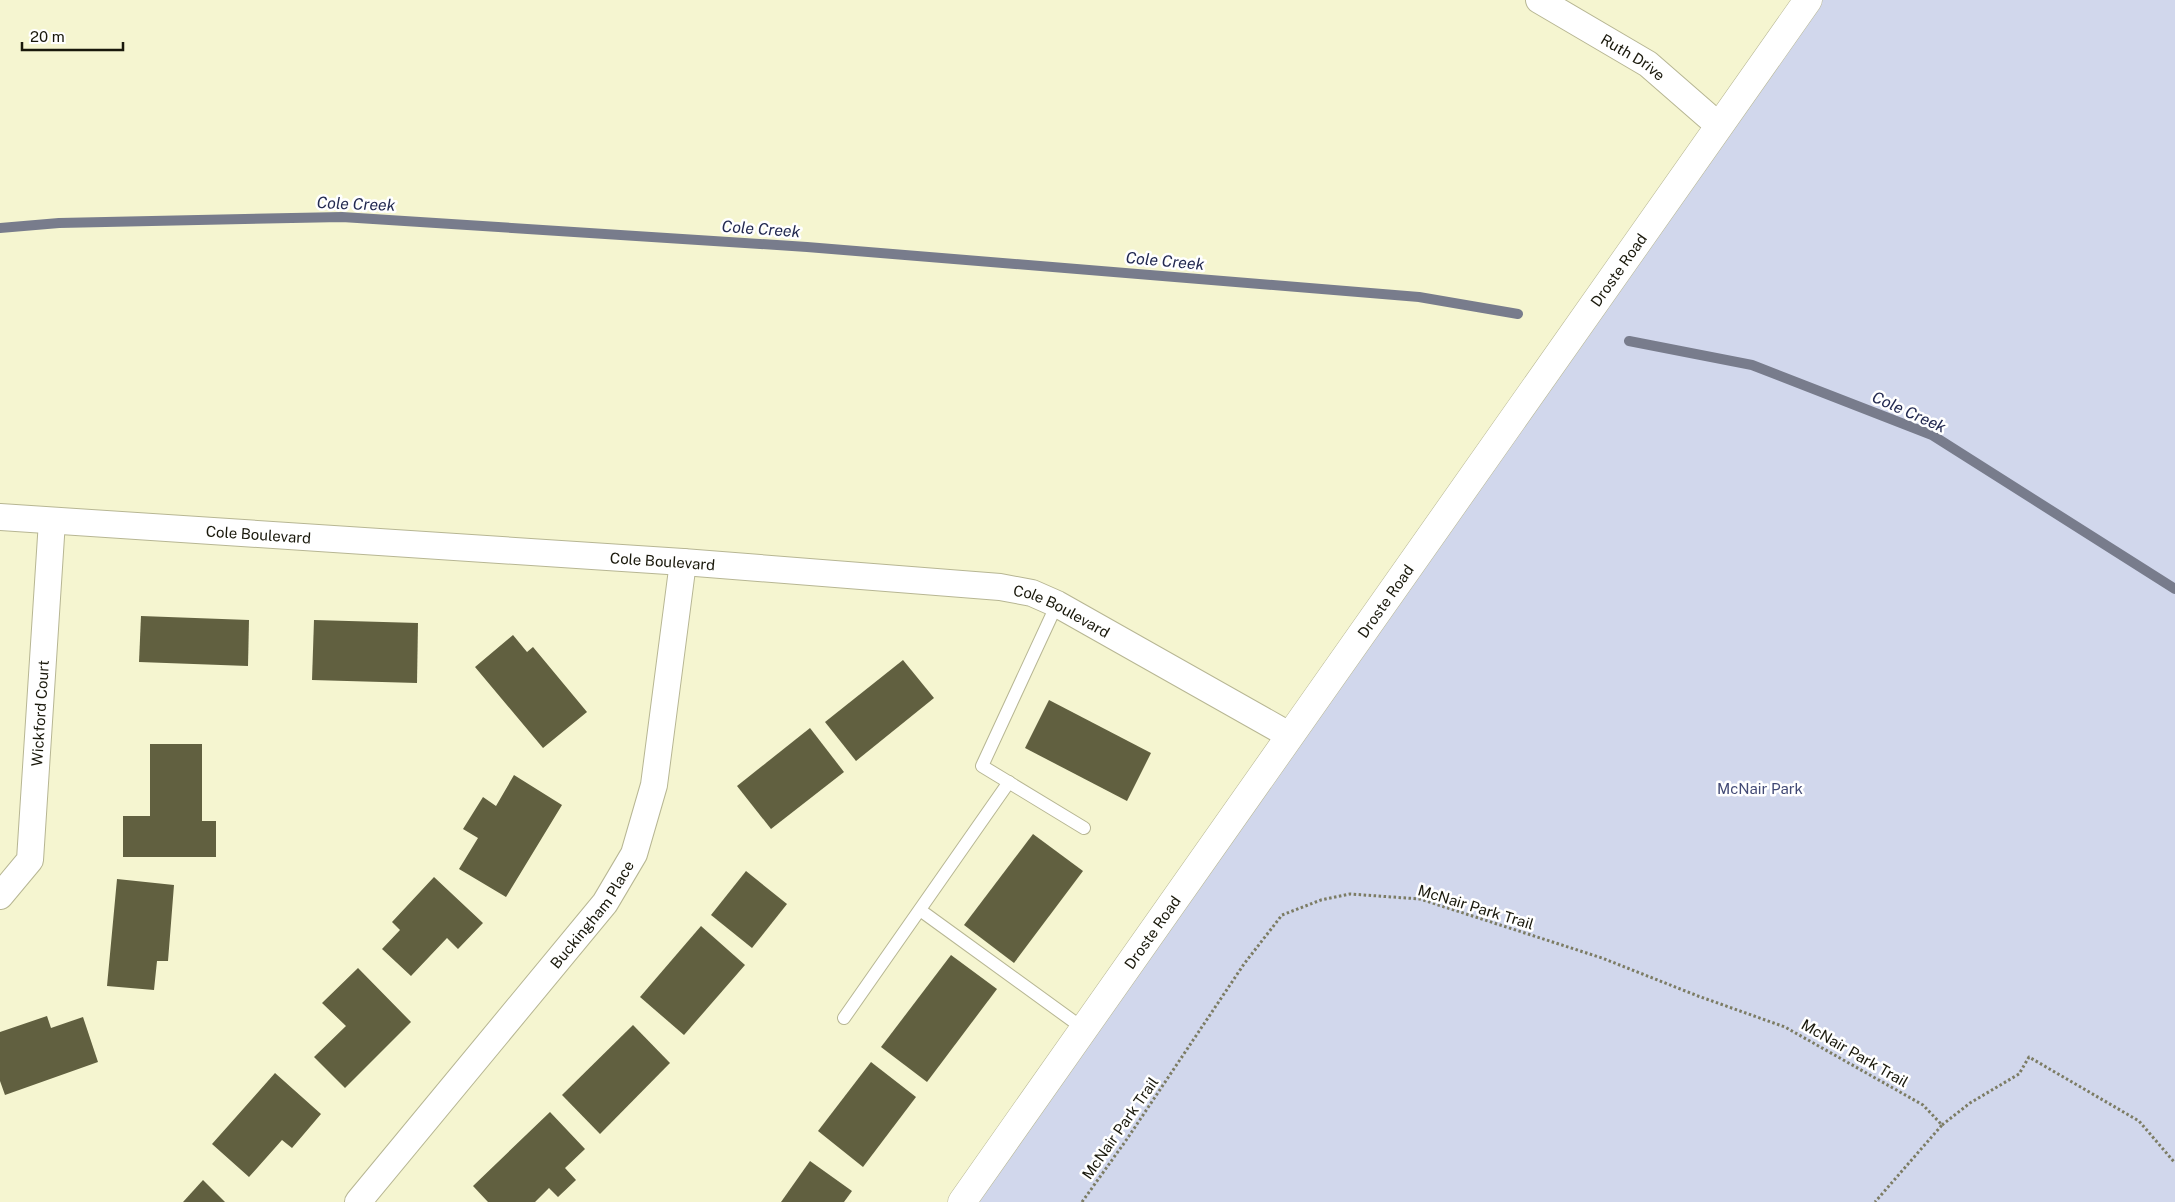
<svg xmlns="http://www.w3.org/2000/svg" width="2175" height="1202" viewBox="0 0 2175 1202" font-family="'Public Sans',sans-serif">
	<rect width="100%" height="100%" fill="#f5f5d0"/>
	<!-- green -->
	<path fill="#d1d7ec" d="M1795,0H2175V1202H977Z"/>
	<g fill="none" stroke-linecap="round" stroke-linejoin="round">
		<!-- stream -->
		<g stroke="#787c8c" stroke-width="10">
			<path d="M0,228L59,223L342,217L807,247L1419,297L1518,314"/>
			<path d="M1629,341L1752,365L1932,435L2175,589"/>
		</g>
	</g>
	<!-- building -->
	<g fill="#616040">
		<path d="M141,616L249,620L248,666L139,662Z"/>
		<path d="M314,620L418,623L417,683L312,680Z"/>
		<path d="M513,635L527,652L533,647L587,712L543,748L475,667Z"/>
		<path d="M903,660L934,698L856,761L825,722Z"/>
		<path d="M1049,700L1151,753L1127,801L1025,748Z"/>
		<path d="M810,728L844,772L771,829L737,786Z"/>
		<path d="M150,744H202V821H216V857H123V816H150Z"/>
		<path d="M514,775L562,805L506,897L459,869L478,838L463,829L483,797L496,806Z"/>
		<path d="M1033,834L1083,871L1014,963L964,925Z"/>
		<path d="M746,871L787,904L752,948L711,915Z"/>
		<path d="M434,877L483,923L458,949L447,938L411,976L382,949L400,930L392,922Z"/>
		<path d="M117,879L174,885L168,961H157L154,990L107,986Z"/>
		<path d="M701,926L745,965L684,1035L640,997Z"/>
		<path d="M951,955L997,989L927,1082L881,1047Z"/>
		<path d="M358,968L411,1022L345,1088L314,1057L346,1026L322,1003Z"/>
		<path d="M47,1016L51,1028L83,1017L98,1062L5,1095L0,1081V1032Z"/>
		<path d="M633,1025L670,1063L600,1134L562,1095Z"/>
		<path d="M871,1062L916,1097L863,1167L818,1131Z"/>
		<path d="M275,1073L321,1114L292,1148L282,1140L249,1177L212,1144Z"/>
		<path d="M550,1112L585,1149L565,1168L576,1180L558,1197L549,1188L535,1202H488L473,1186Z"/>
		<path d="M810,1161L852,1191L844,1202H781Z"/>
		<path d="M203,1180L225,1202H183Z"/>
	</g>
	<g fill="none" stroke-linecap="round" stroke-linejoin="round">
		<defs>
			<g id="service">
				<path d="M1057,604L982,766L1084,828"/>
				<path d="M920,910L1084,1029"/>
				<path d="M844,1018L1009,782"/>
			</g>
			<g id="minor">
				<path id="s1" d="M1539,0L1648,64L1718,125"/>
				<path id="s2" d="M0,517L683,562L1000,587L1032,593L1057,604L1289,735"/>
				<path id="s3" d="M0,896L30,860L52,521"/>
				<path id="s4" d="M358,1202L605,903L634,854L654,785L683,562"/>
			</g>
			<g id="tertiary">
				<path id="s5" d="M962,1202L1808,0"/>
			</g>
		</defs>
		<!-- service casing -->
		<use href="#service" stroke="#b7b693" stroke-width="14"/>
		<!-- minor casing -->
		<use href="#minor" stroke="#b7b693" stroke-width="28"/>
		<!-- tertiary casing -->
		<use href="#tertiary" stroke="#b7b693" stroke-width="29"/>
		<!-- path -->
		<g stroke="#7c7c64" stroke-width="3" stroke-dasharray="2.5 2.5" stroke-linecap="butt">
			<path d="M1942,1125L1970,1103L2019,1074L2029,1057L2139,1121L2175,1163"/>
			<path d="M1082,1202L1127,1139L1244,964L1282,915L1321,900L1350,894L1420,899L1602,958L1698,996L1785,1027L1923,1105L1942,1125L1875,1202"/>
		</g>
		<!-- service -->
		<use href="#service" stroke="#fff" stroke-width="12"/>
		<!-- minor -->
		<use href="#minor" stroke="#fff" stroke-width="26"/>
		<!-- tertiary -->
		<use href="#tertiary" stroke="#fff" stroke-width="28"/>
	</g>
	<g text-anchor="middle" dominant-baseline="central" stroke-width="5" stroke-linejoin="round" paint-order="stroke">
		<!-- street labels -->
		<g font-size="15" fill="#19180b" stroke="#fff">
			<text stroke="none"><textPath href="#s1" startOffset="110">Ruth Drive</textPath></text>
			<text stroke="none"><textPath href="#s5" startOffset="1140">Droste Road</textPath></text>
			<text stroke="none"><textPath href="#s2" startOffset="259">Cole Boulevard</textPath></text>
			<text stroke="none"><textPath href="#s2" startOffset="664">Cole Boulevard</textPath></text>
			<text stroke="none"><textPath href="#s5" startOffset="735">Droste Road</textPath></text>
			<text stroke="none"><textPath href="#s2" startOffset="1069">Cole Boulevard</textPath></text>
			<text stroke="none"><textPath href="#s3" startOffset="194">Wickford Court</textPath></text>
			<text transform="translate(1476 907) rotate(17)">McNair Park Trail</text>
			<text stroke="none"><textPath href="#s4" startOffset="371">Buckingham Place</textPath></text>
			<text stroke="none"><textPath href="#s5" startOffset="330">Droste Road</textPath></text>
			<text transform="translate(1855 1053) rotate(30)">McNair Park Trail</text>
			<text transform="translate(1120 1128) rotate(-55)">McNair Park Trail</text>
		</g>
		<!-- park labels -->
		<g font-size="15" fill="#424a75" stroke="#fff">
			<text x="1760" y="788">McNair Park</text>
		</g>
		<!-- water labels -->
		<g font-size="16" font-style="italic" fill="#232a51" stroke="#fff">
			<text transform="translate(356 204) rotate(2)">Cole Creek</text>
			<text transform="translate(761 229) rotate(4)">Cole Creek</text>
			<text transform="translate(1165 261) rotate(5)">Cole Creek</text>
			<text transform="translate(1909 412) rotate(24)">Cole Creek</text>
		</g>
	</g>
	<!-- scale -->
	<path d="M22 42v8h101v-8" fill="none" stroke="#19180b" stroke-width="2.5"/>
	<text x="30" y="42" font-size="15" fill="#19180b" stroke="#ffffff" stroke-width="4" paint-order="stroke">20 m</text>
</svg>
